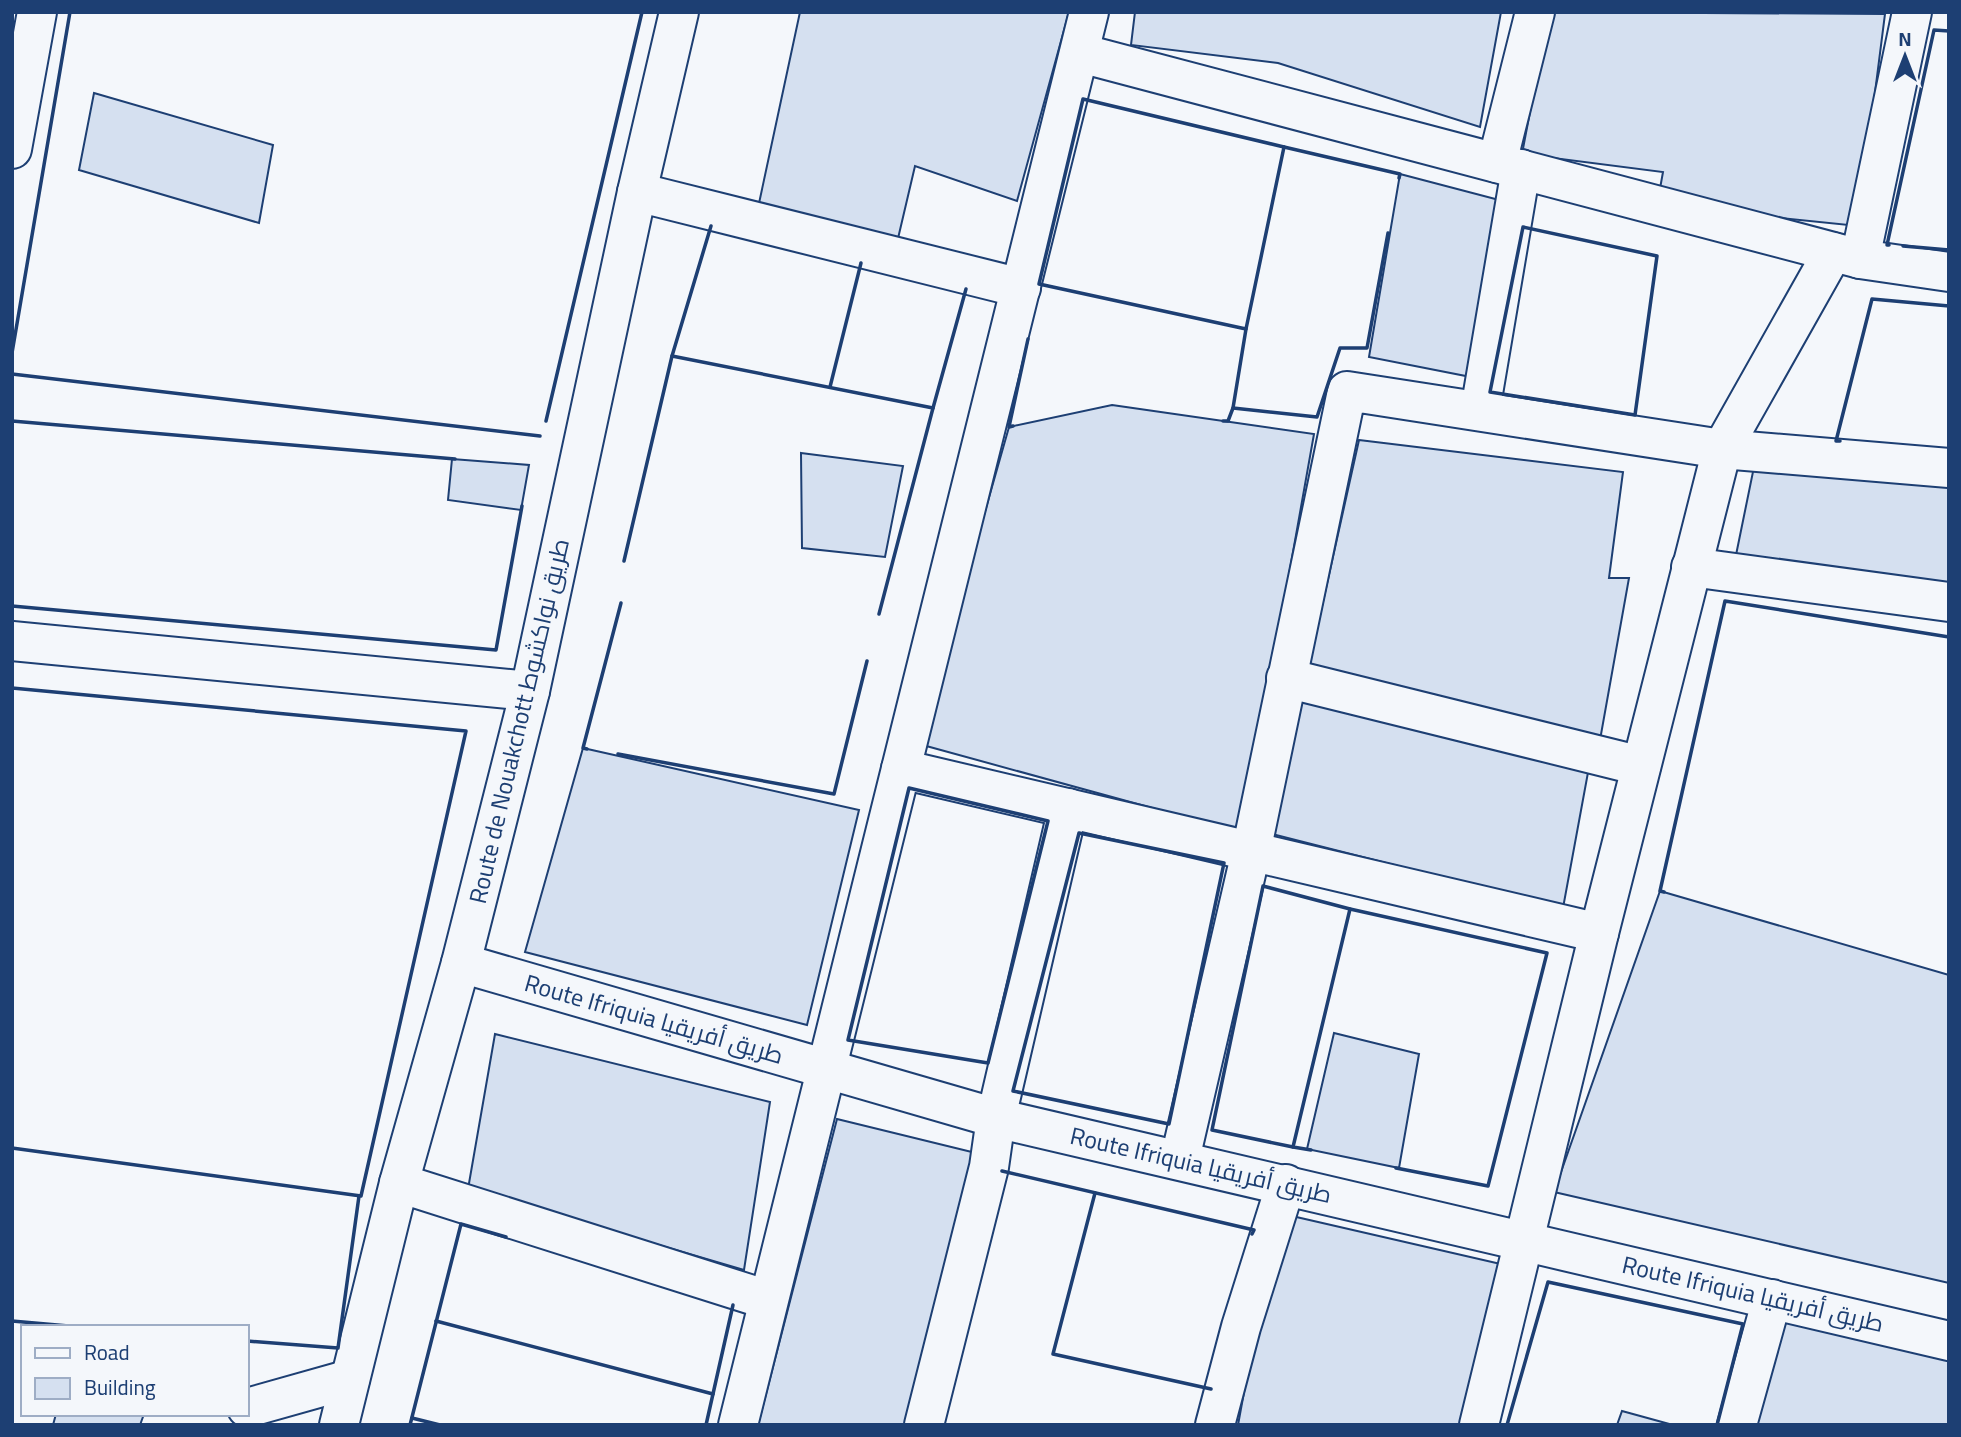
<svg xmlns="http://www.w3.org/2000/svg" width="1961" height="1437" viewBox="0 0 1961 1437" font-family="Georgia,Cairo,serif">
	<rect width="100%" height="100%" fill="#f4f7fb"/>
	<!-- building -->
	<g fill="#d5e0f0" stroke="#1d3f73" stroke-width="2">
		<path d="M800,12H1069L1017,201L915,166L896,247L758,208Z"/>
		<path d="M1135,12H1501L1480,127L1278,63L1131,45Z"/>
		<path d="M1549,12L1885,14L1858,226L1657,205L1663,172L1522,154Z"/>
		<path d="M94,93L273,145L259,223L79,170Z"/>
		<path d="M1400,174L1503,201L1476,378L1369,357Z"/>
		<path d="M1112,405L1314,434L1243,833L919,744L1009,427Z"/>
		<path d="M1359,440L1623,472L1609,578H1629L1600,740L1308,669Z"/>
		<path d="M801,453L903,466L885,557L802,548Z"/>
		<path d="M1756,457L1949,474V587L1735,560Z"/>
		<path d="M452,459L529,465L521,510L448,500Z"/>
		<path d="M1303,697L1589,767L1563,908L1272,834Z"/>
		<path d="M583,748L859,810L807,1025L525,952Z"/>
		<path d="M1660,891L1949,975V1283L1554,1192Z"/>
		<path d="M1334,1033L1419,1054L1399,1168L1307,1149Z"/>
		<path d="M495,1034L770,1102L744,1270L468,1189Z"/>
		<path d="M837,1119L980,1154L917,1425H758Z"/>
		<path d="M1292,1216L1505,1265L1462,1425H1238L1257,1321Z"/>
		<path d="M1779,1319L1949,1357V1425H1752Z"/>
		<path d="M1622,1411L1673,1425H1617Z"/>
		<path d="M56,1414H144L140,1425H53Z"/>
	</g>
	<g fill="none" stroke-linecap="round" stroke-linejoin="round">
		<defs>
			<g id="minor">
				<path d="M1080,53L1860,259L1949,272"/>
				<path d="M12,149L37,12"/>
				<path d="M1497,163L1535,12"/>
				<path d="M637,192L1021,288"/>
				<path d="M1860,259L1912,12"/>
				<path d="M1480,411L1521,169"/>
				<path d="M1691,567L1949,602"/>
				<path d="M12,641L530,691"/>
				<path d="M1286,678L1641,766"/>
				<path d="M901,769L1599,933"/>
				<path d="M461,963L996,1118L1949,1341"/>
				<path d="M1180,1159L1251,852L1347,391L1722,449L1949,468"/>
				<path d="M399,1183L768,1300"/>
				<path d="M247,1408L350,1379"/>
				<path d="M738,1425L1089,12"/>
				<path d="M924,1425L989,1167L996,1118L1068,808"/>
				<path d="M1215,1425L1241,1327L1286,1184"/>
				<path d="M1479,1425L1599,933L1722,449L1833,252"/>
				<path d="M1737,1425L1772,1299"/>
			</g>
			<path id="highway" d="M339,1425L399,1183L461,963L530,691L637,192L679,12"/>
		</defs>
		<!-- minor casing -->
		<use href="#minor" stroke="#1d3f73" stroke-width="42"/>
		<!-- highway casing -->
		<use href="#highway" stroke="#1d3f73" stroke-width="42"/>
		<!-- minor -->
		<use href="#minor" stroke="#f4f7fb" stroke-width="38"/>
		<!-- highway -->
		<use href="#highway" stroke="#f4f7fb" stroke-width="38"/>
		<!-- wall -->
		<g stroke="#1d3f73" stroke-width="3.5">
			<path d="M1083,99L1284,147L1246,329L1039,284Z"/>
			<path d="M1284,147L1400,174L1399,178"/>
			<path d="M1523,227L1657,256L1635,415L1490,392Z"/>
			<path d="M1889,245H1887L1934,30L1949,31"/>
			<path d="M1903,246L1949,250"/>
			<path d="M1246,329L1233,408L1317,417L1340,348H1367L1388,233"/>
			<path d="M12,353L70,12"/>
			<path d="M672,356L933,408L879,614"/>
			<path d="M12,374L540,436"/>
			<path d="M830,387L861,263"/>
			<path d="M933,408L966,289"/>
			<path d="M12,421L455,459"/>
			<path d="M546,421L642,12"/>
			<path d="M1223,421H1228L1233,408"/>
			<path d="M1013,426L1009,427L1028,339"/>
			<path d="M1840,441H1836L1872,299L1949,306"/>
			<path d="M624,561L672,356L711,226"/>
			<path d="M12,606L496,650L522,506"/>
			<path d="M12,688L466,731L361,1196L12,1148"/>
			<path d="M587,749L583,748L621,603"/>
			<path d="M618,754L834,794L867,661"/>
			<path d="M909,788L1048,821L988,1063L848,1040Z"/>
			<path d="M1079,833L1224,863L1169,1124L1013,1091Z"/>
			<path d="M1664,892L1660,891L1725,601L1949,637"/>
			<path d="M1293,1147L1212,1130L1263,886L1350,909L1547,953L1488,1186L1396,1168"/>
			<path d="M1311,1150L1293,1147L1350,909"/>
			<path d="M1002,1171L1254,1230L1252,1234"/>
			<path d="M1095,1193L1053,1354L1211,1389"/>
			<path d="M12,1321L80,1327"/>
			<path d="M436,1321L713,1394"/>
			<path d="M247,1341L338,1348L359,1196"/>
			<path d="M412,1418L440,1425"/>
			<path d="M410,1425L461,1224L506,1237"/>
			<path d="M706,1425L733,1305"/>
			<path d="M1507,1425L1548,1282L1743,1324L1717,1425"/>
		</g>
	</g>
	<g text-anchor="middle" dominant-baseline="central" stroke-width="5" stroke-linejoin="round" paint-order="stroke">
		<!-- street labels -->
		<g font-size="24" fill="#1d3f73" stroke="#f4f7fb">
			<text transform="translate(519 721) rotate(-77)">Route de Nouakchott طريق نواكشوط</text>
			<text transform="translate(654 1019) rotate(16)">Route Ifriquia طريق أفريقيا</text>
			<text transform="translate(1201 1165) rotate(13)">Route Ifriquia طريق أفريقيا</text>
			<text transform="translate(1753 1294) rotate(13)">Route Ifriquia طريق أفريقيا</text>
		</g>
	</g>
	<!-- border -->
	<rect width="1961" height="1437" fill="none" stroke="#1d3f73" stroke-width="28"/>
	<!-- legend -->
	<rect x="21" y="1325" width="228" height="91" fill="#f4f7fb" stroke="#9eadc5" stroke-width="2"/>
	<rect x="35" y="1348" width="35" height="10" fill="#f4f7fb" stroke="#9eadc5" stroke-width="2"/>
	<text x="84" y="1360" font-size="21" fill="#1d3f73">Road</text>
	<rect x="35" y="1378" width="35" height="21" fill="#d5e0f0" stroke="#9eadc5" stroke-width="2"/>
	<text x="84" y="1395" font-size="21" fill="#1d3f73">Building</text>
	<!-- north arrow -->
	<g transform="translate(1905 56)" stroke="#f4f7fb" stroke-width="5" paint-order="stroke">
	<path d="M0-5L12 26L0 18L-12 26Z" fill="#1d3f73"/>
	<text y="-10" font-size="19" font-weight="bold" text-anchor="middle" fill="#1d3f73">N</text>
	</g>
</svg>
